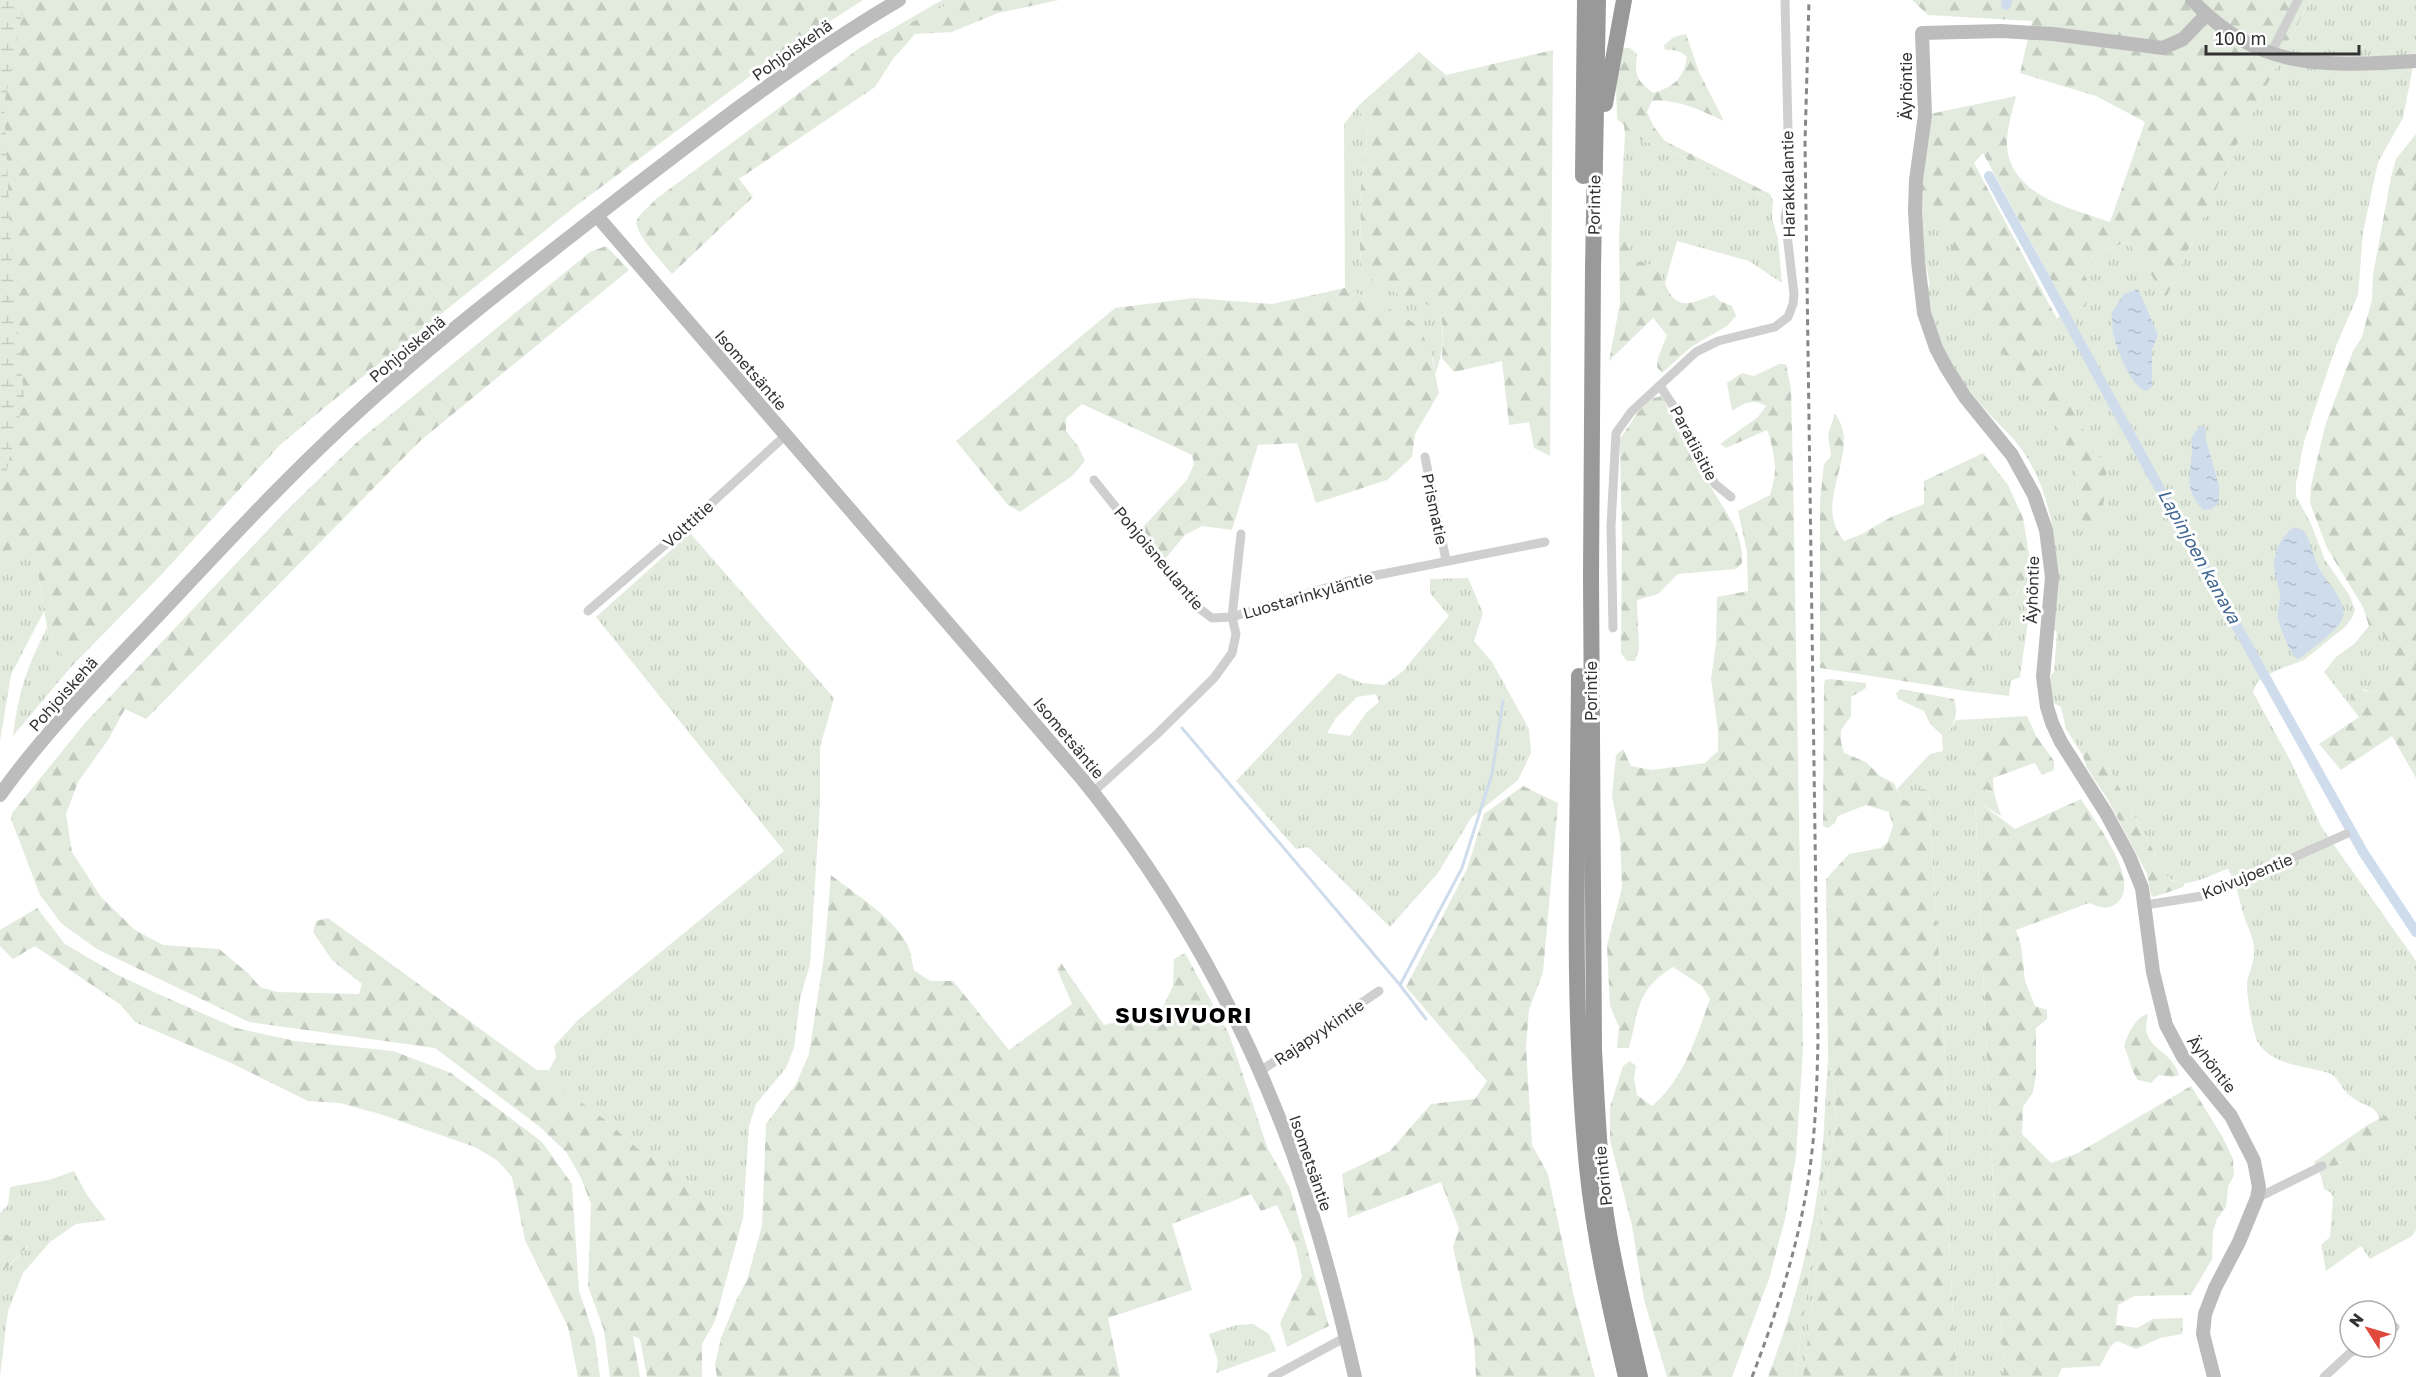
<svg xmlns="http://www.w3.org/2000/svg" width="2416" height="1377" viewBox="0 0 2416 1377" font-family="'Golos Text',sans-serif">
	<defs>
		<pattern id="grass-tufts" width="24" height="20" patternUnits="userSpaceOnUse" patternTransform="scale(1.5)"><rect width="24" height="20" fill="#e3ebde"/><path d="M3 7l-1-3M5 7V3M7 7l1-3M15 17l-1-3M17 17v-4M19 17l1-3" fill="none" stroke="#c3cabf"/></pattern>
		<pattern id="forest-firs" width="22" height="20" patternUnits="userSpaceOnUse" patternTransform="scale(1.5)"><rect width="22" height="20" fill="#e3ebde"/><path d="M5 1l3.5 6h-7zM16 11l3.5 6h-7z" fill="#c3cabf"/></pattern>
		<pattern id="wetland-marsh" width="20" height="14" patternUnits="userSpaceOnUse" patternTransform="scale(1.5)"><rect width="20" height="14" fill="#e3ebde"/><path d="M1 5h8M5 5V1M11 12h8M15 12V8" fill="none" stroke="#c3cabf"/></pattern>
		<pattern id="water-ripples" width="26" height="14" patternUnits="userSpaceOnUse" patternTransform="scale(1.5)"><rect width="26" height="14" fill="#cfdcec"/><path d="M2 4q2-2 4 0t4 0M15 11q2-2 4 0t4 0" fill="none" stroke="#b2bdcb"/></pattern>
	</defs>
	<rect width="100%" height="100%" fill="#fff"/>
	<!-- grass -->
	<g fill="url(#grass-tufts)" fill-rule="evenodd">
		<path d="M943,0H957L861,47L935,4Z"/>
		<path d="M2310,0H2416V51L2403,118L2378,162L2363,232L2358,295L2336,346L2304,442L2296,483V496L2311,524L2325,560L2350,596L2355,610L2352,618L2345,627L2304,660L2277,670L2258,681L2253,692L2290,760L2322,828L2416,961V1230L2412,1236L2370,1259L2361,1246L2326,1271L2321,1245L2330,1237L2333,1197L2330,1192L2324,1189L2321,1176L2384,1134C2377,1098 2367,1112 2347,1093C2341,1087 2337,1076 2329,1073C2307,1066 2274,1066 2259,1044C2253,1036 2247,997 2247,986C2247,974 2255,963 2254,951C2254,938 2248,928 2244,916C2239,900 2237,884 2228,869C2210,874 2184,893 2167,876L2100,752C2093,749 2088,750 2083,756L2066,729L2061,707L2054,703L2050,688L2051,675L2054,672L2057,633L2054,629C2060,571 2058,507 2026,456C2015,438 1998,424 1984,408C1953,374 1935,336 1925,292L1930,285L1915,211L1932,209L1944,218L1952,229V244L1978,320L2054,422L2076,464L2079,502L2105,485L2107,470L2081,426L2057,375L2036,350V338L2067,309L2085,307L2083,273L2092,257L2128,241L2152,276L2165,300L2236,146Z"/>
		<path d="M1358,106L1368,130L1361,187L1360,252L1363,274L1403,296L1424,303L1441,313C1444,335 1443,354 1435,375C1434,368 1434,358 1430,352C1410,317 1380,304 1345,288L1344,124Z"/>
		<path d="M1625,135L1662,147L1773,201L1772,218L1778,239L1782,283L1749,261L1677,241L1665,283L1654,266L1640,264L1632,259L1619,238Z"/>
		<path d="M690,533L834,698L820,747V804L810,964L800,999L794,1048L786,1068L756,1104L749,1126L743,1218L727,1215L692,1183L637,1148L604,1119L534,1070H549L556,1057L554,1046L579,1019L784,851L596,617Z"/>
		<path d="M11,549L35,553L44,611L11,675L0,741V559Z"/>
		<path d="M2031,566V600L2020,677L2011,681L2009,696L1967,691Z"/>
		<path d="M1468,578L1483,613L1474,641L1492,662L1529,729L1531,753L1518,780L1471,818L1438,873L1390,927L1308,847L1296,849L1236,781L1338,673L1362,683L1384,685L1403,671L1449,616L1430,593V579ZM1376,694L1379,702L1366,713L1350,736L1327,733L1336,718L1357,697Z"/>
		<path d="M2380,625L2400,675L2372,693L2363,689L2362,715L2359,717L2324,672L2336,657L2354,644L2369,626Z"/>
		<path d="M47,628L48,634L71,667L13,736C19,690 26,669 47,628Z"/>
		<path d="M1995,718C1993,733 1989,745 1981,758L1974,760L1986,790L1994,793L2001,816L1975,800L1999,1310L2004,1360L2003,1377H1956L1948,1218L1945,1055L1929,801L1928,796L1917,790L1907,801L1900,798L1897,789L1930,754L1943,751L1942,735L1950,729L1956,720Z"/>
		<path d="M1828,1057L1834,1085L1836,1114L1803,1377H1795L1829,1134L1824,1126Z"/>
		<path d="M74,1171L87,1195L106,1220L76,1224L50,1242L23,1273L8,1311L0,1377V1274L28,1247L0,1232V1213L8,1205L10,1187L49,1180Z"/>
		<path d="M1253,1324L1269,1334L1276,1351L1216,1373L1218,1361L1209,1334L1236,1325Z"/>
	</g>
	<!-- forest -->
	<g fill="url(#forest-firs)">
		<path d="M0,0H863L784,51L577,205L330,403L280,445L162,574L71,667L48,634L35,554L11,549L0,559Z"/>
		<path d="M957,0H1059L998,13L952,32L915,34L893,59L875,87L739,179L753,197L672,274C664,264 632,231 637,220C641,212 651,205 656,199L861,47Z"/>
		<path d="M1912,0H2310L2236,146L2165,300L2152,276L2128,241L2092,257L2083,273L2092,289L2085,307L2067,309L1983,153L1974,163L2057,319L2036,338V350L2057,375L2081,426L2107,470L2101,526L2094,534L2087,531L2082,520L2079,502L2076,464L2054,422L1978,320L1961,289L1952,265V229L1944,218L1932,209L1915,211L1925,115L2016,96C2012,112 2006,131 2007,147C2012,197 2072,208 2110,222L2145,122L2096,96L2020,73L2032,21L1928,15Z"/>
		<path d="M1686,34L1699,72L1724,121C1702,111 1676,98 1652,101L1647,112L1654,127L1665,141L1770,194L1773,201L1662,147L1625,135L1624,125L1617,119L1615,53L1617,48H1630L1637,54C1635,75 1635,79 1653,93C1673,87 1684,79 1687,57C1680,51 1675,49 1665,50L1664,45L1674,37Z"/>
		<path d="M1553,50L1550,456L1534,448L1529,422L1509,425L1502,361L1454,372L1442,358L1443,329L1441,313L1424,303L1403,297L1363,274L1360,252L1361,187L1368,130L1358,106L1419,52L1446,75Z"/>
		<path d="M2416,134V778L2392,736L2341,770L2319,744L2362,715L2350,696L2356,688L2372,693L2400,675L2380,626H2369L2363,607L2327,548L2310,503L2311,486L2325,426L2353,351L2362,337L2372,299L2373,275L2391,177L2396,159Z"/>
		<path d="M1623,235L1628,236L1632,259C1641,264 1652,263 1658,269C1663,273 1663,280 1666,286C1678,314 1694,301 1714,295L1720,301L1732,306L1736,316L1727,326L1691,347L1662,373L1657,367L1658,358L1667,335L1653,318L1609,361L1620,303L1619,238Z"/>
		<path d="M606,246L629,270L420,441L146,719L125,709L108,740L78,782L66,814L72,852L101,897L135,930L163,945L219,949L249,974L260,987L277,992L359,994L362,984L332,960L313,932L316,921L328,918L604,1119L637,1148L692,1183L727,1215L743,1218L715,1321L702,1344V1377H647L640,1339L633,1336L640,1377H610L604,1330L588,1286L591,1204L581,1178L567,1153L540,1127L435,1048L249,1022L97,949L62,924L40,895L11,819L12,813L85,723L284,513L357,442L590,252Z"/>
		<path d="M1345,288L1388,308L1419,326L1431,353L1439,393L1415,434L1412,457L1387,480L1316,503L1297,443L1258,445L1232,530L1202,526L1185,535L1165,559L1142,528L1187,480L1194,464L1192,455L1082,404L1066,418V431L1078,446L1085,461L1072,476L1020,512L1008,505L956,441L1115,308L1194,298L1272,304Z"/>
		<path d="M1779,364H1786L1791,389L1793,470L1803,1049L1796,1156L1785,1219L1769,1279L1732,1377H1667L1644,1300L1632,1226L1610,1140V1107L1623,1066L1630,1061L1636,1066L1634,1078L1637,1095L1652,1106C1684,1079 1696,1038 1710,999L1702,986L1673,967C1636,990 1639,1010 1629,1048H1617L1619,1027L1610,1006L1607,945L1622,888L1620,837L1612,796L1616,755L1623,749L1631,766L1652,770L1705,763L1718,751V730L1711,679L1716,643L1717,597L1748,591L1747,552L1738,511L1770,495C1772,487 1775,478 1775,469C1776,463 1770,435 1767,430L1726,448L1720,444L1758,417L1766,406C1753,398 1744,403 1732,411L1727,383L1742,373L1754,376Z"/>
		<path d="M1662,396C1678,427 1694,457 1711,487C1725,512 1744,533 1742,563L1736,569L1678,574L1658,594L1637,600L1639,649L1635,661H1627L1621,653L1622,538L1620,439L1638,412L1653,398Z"/>
		<path d="M1835,414C1864,452 1810,499 1844,541L1862,534L1891,517L1924,504V481L1983,453L2008,485L2023,518L2031,566L1967,691L1820,668V501L1824,464L1831,456L1828,434Z"/>
		<path d="M1830,679L1866,683V688L1851,697V716L1841,730V742L1844,753L1866,762L1880,776L1894,783L1900,798L1907,801C1913,794 1917,787 1927,790L1929,801L1945,1055L1948,1218L1956,1377H1803L1836,1114L1834,1085L1828,1057L1826,879L1849,854L1881,848L1887,843L1893,826L1889,812L1866,805L1838,816L1835,823L1828,828L1823,826L1824,684L1825,680Z"/>
		<path d="M1901,689L1954,699C1959,714 1955,726 1942,735L1930,724L1924,711L1898,699L1896,693Z"/>
		<path d="M2027,716L2036,736L2054,761V770L2042,775L2035,763L1993,778L1994,793L1975,784L1974,760L1981,758C1989,745 1993,733 1995,718Z"/>
		<path d="M2094,750L2100,752L2167,876L2172,881L2185,883L2183,887L2154,897L2151,895L2147,874L2108,800L2087,768L2083,756L2087,751Z"/>
		<path d="M1523,786L1558,803L1543,972L1529,1010L1526,1047L1532,1145L1548,1174L1574,1297L1595,1377H1476L1474,1339L1453,1247L1459,1229L1441,1182L1348,1218L1342,1174L1390,1151L1431,1104L1475,1099L1487,1081L1406,987L1467,869L1484,814Z"/>
		<path d="M1975,799L2015,829L2081,799C2094,820 2140,879 2119,901C2109,911 2101,908 2089,903L2016,930L2021,945L2025,981L2035,1006L2047,1010V1019L2036,1028V1075L2033,1092L2023,1107L2022,1134L2051,1163L2078,1153L2191,1086L2222,1136L2233,1159L2234,1175L2228,1187L2226,1207L2217,1219L2213,1232L2212,1259L2191,1295L2134,1296L2118,1305L2116,1325L2137,1328L2153,1319L2183,1318L2182,1334L2160,1338L2136,1349L2117,1341L2110,1347L2100,1366L2062,1368L2058,1377H2003L2004,1360L1999,1310Z"/>
		<path d="M831,875C856,895 890,915 906,942C911,950 912,962 914,970L930,981H953L1009,1050L1072,1004L1057,969L1061,963L1104,1025L1161,1011L1173,986L1174,959L1185,953L1229,1034L1268,1149L1290,1188L1329,1326L1287,1347L1280,1323L1302,1277L1296,1247L1277,1205L1261,1211L1251,1194L1172,1224L1192,1290L1108,1318L1120,1377H717L715,1365L721,1338L737,1299L747,1280L762,1226L766,1124L796,1084L809,1054L824,956Z"/>
		<path d="M37,908L65,944L116,974L156,993L236,1028L295,1041L393,1051L451,1073L542,1142L572,1184L579,1291L595,1338L600,1377H578L568,1327L525,1240L512,1177L498,1161L475,1147L380,1114L340,1103L308,1101L231,1063L135,1022L121,1005L35,946L13,959L0,946V930Z"/>
		<path d="M2148,1014C2147,1020 2145,1028 2147,1033C2152,1051 2172,1052 2179,1075L2172,1077L2159,1075L2151,1083L2138,1080C2131,1071 2129,1057 2124,1046C2127,1035 2136,1016 2148,1014Z"/>
		<path d="M2416,1101V1113L2398,1121L2384,1134L2321,1176L2314,1162L2369,1124Z"/>
		<path d="M1824,1126L1829,1134L1795,1377H1768C1798,1296 1820,1212 1824,1126Z"/>
		<path d="M0,1232L28,1246L0,1274Z"/>
	</g>
	<!-- wetland -->
	<path fill="url(#wetland-marsh)" d="M0,0H25L4,105L13,280L24,397L0,499Z"/>
	<!-- water -->
	<g fill="url(#water-ripples)">
		<path d="M2138,289L2158,335L2152,350V386L2147,391C2132,389 2118,352 2114,337C2111,330 2114,322 2111,314L2124,294Z"/>
		<path d="M2200,426L2205,427L2206,440L2219,486V503L2212,509L2203,510C2178,482 2196,468 2191,438Z"/>
		<path d="M2294,527C2299,529 2303,529 2306,534C2311,543 2313,555 2317,564C2323,580 2347,598 2343,617C2341,628 2310,650 2300,658L2297,659C2290,654 2279,626 2278,617C2277,610 2280,602 2280,594C2278,581 2272,571 2275,557C2277,545 2285,534 2294,527Z"/>
	</g>
	<g fill="none" stroke-linecap="round" stroke-linejoin="round">
		<!-- stream -->
		<g stroke="#cfdcec" stroke-width="3">
			<path d="M1182,728L1400,985L1462,868L1492,774L1503,701"/>
			<path d="M1400,985L1426,1019"/>
		</g>
		<!-- canal -->
		<g stroke="#cfdcec" stroke-width="10">
			<path d="M2006,5L2007,0"/>
			<path d="M1989,176L2145,462L2363,852L2416,932"/>
		</g>
		<!-- street -->
		<g stroke="#cfcfcf" stroke-width="9">
			<path d="M2271,53L2298,0"/>
			<path d="M1660,386L1680,416L1715,484L1731,497"/>
			<path d="M1425,457L1446,560"/>
			<path d="M1094,480L1182,590L1196,606L1212,618L1232,617L1352,580L1545,542"/>
			<path d="M588,611L681,531L786,435"/>
			<path d="M1613,628L1611,526L1616,433L1631,412L1696,352L1718,341L1775,327L1788,317L1793,304L1794,294L1785,217L1789,199V174L1785,0"/>
			<path d="M1093,792L1156,735L1214,678L1232,653L1236,634L1232,617L1241,534"/>
			<path d="M2145,905L2209,895L2346,834"/>
			<path d="M1259,1072L1379,991"/>
			<path d="M2257,1198L2322,1166"/>
			<path d="M2386,1333L2395,1327"/>
			<path d="M1272,1377L1346,1337"/>
			<path d="M2324,1377L2350,1353L2363,1347"/>
		</g>
		<!-- secondary -->
		<g stroke="#bcbcbc" stroke-width="14">
			<path d="M2192,0C2260,72 2325,66 2416,61"/>
			<path d="M2206,15L2183,39L2163,48L2053,34L2001,31L1922,33L1925,115L1916,180L1915,211L1918,261L1924,313L1936,348L1946,367L1965,397L2012,455L2034,495L2046,530L2052,577L2043,677L2047,707L2052,723L2061,742L2106,813L2129,856L2142,888L2153,972L2166,1025L2183,1057L2231,1116L2254,1161L2259,1187L2257,1198L2239,1242L2215,1288L2205,1314L2203,1334L2214,1377"/>
			<path d="M597,216L1083,780C1173,891 1244,1020 1293,1154C1318,1227 1338,1302 1355,1377"/>
			<path d="M0,795C49,726 111,666 168,605C239,529 309,454 387,386C459,322 537,263 613,203C705,132 799,59 899,0"/>
		</g>
		<!-- highway -->
		<g stroke="#999" stroke-width="16">
			<path d="M1598,0L1593,268L1591,577L1594,1050C1597,1105 1599,1160 1606,1215C1614,1269 1628,1323 1640,1377"/>
			<path d="M1605,104L1624,0"/>
			<path d="M1583,176L1585,0"/>
			<path d="M1579,676C1578,839 1571,1004 1587,1167C1594,1238 1610,1308 1626,1377"/>
		</g>
		<!-- rail -->
		<path stroke="#878787" stroke-width="3" stroke-dasharray="6 4.5" stroke-linecap="butt" d="M1752,1377C1779,1307 1802,1234 1811,1160C1816,1120 1817,1081 1818,1041L1805,143L1809,0"/>
	</g>
	<g text-anchor="middle" dominant-baseline="central" stroke-width="6" stroke-linejoin="round" paint-order="stroke">
		<!-- street labels -->
		<g font-size="16" fill="#323232" stroke="#fff">
			<text transform="translate(792 50) rotate(-35)">Pohjoiskehä</text>
			<text transform="translate(1906 86) rotate(-90)">Äyhöntie</text>
			<text transform="translate(1788 184) rotate(-91)">Harakkalantie</text>
			<text transform="translate(1594 205) rotate(-89)">Porintie</text>
			<text transform="translate(407 349) rotate(-40)">Pohjoiskehä</text>
			<text transform="translate(751 370) rotate(49)">Isometsäntie</text>
			<text transform="translate(1694 443) rotate(62)">Paratiisitie</text>
			<text transform="translate(1435 509) rotate(78)">Prismatie</text>
			<text transform="translate(688 524) rotate(-42)">Volttitie</text>
			<text transform="translate(1159 558) rotate(50)">Pohjoisneulantie</text>
			<text transform="translate(2032 590) rotate(-88)">Äyhöntie</text>
			<text transform="translate(1308 595) rotate(-16)">Luostarinkyläntie</text>
			<text transform="translate(1591 691) rotate(-90)">Porintie</text>
			<text transform="translate(63 694) rotate(-48)">Pohjoiskehä</text>
			<text transform="translate(1069 738) rotate(50)">Isometsäntie</text>
			<text transform="translate(2247 876) rotate(-22)">Koivujoentie</text>
			<text transform="translate(1319 1032) rotate(-34)">Rajapyykintie</text>
			<text transform="translate(2212 1064) rotate(52)">Äyhöntie</text>
			<text transform="translate(1311 1163) rotate(71)">Isometsäntie</text>
			<text transform="translate(1603 1176) rotate(-96)">Porintie</text>
		</g>
		<!-- water labels -->
		<g font-size="18" font-style="italic" fill="#416793" stroke="#fff">
			<text transform="translate(2200 556) rotate(61)">Lapinjoen kanava</text>
		</g>
		<!-- district labels -->
		<g font-size="22" font-weight="bold" letter-spacing="1.5" fill="#000" stroke="#fff">
			<text x="1184" y="1014">SUSIVUORI</text>
		</g>
	</g>
	<!-- north arrow -->
	<g transform="translate(2368 1329) rotate(307)"><circle r="28" fill="#ffffff" stroke="#adadad" stroke-width="1.5"/>
	<path d="M0-4.5L10 22L0 15L-10 22Z" fill="#e04a3d"/>
	<text y="-9" font-size="16" font-weight="bold" text-anchor="middle" fill="#323232">N</text>
	</g>
	<!-- scale -->
	<path d="M2206 45v9h153v-9" fill="none" stroke="#323232" stroke-width="3"/>
	<text x="2215" y="45" font-size="18" fill="#323232" stroke="#ffffff" stroke-width="4.5" paint-order="stroke">100 m</text>
</svg>
